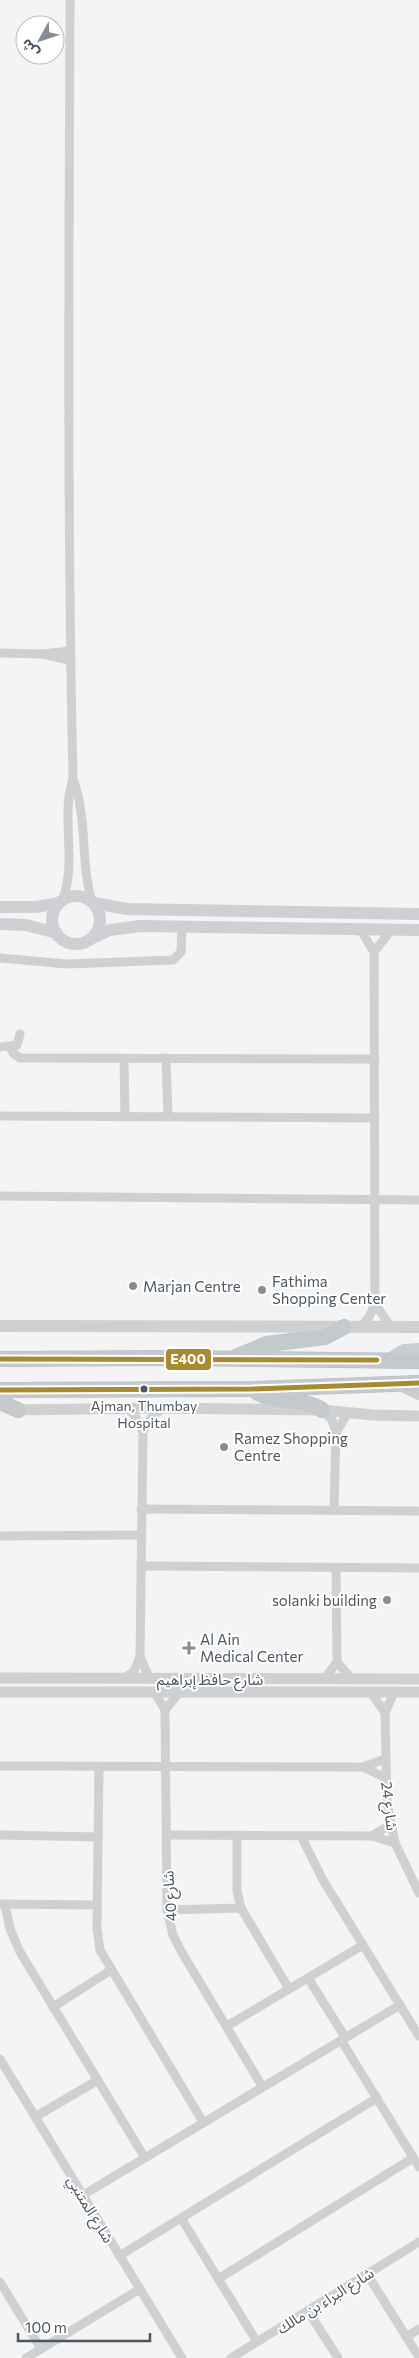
<svg xmlns="http://www.w3.org/2000/svg" width="419" height="2358" viewBox="0 0 419 2358" font-family="Commissioner,'Noto Sans Arabic',sans-serif">
	<rect width="100%" height="100%" fill="#f4f4f4"/>
	<g fill="none" stroke-linecap="round" stroke-linejoin="round">
		<defs>
			<g id="trunk">
				<path d="M236,1357L267,1344L325,1337L344,1327"/>
				<path d="M0,1359L178,1358L419,1361"/>
				<path d="M0,1390L252,1389L419,1383"/>
				<path d="M254,1390C274,1406 301,1396 322,1410"/>
				<path d="M0,1402L18,1410"/>
			</g>
		</defs>
		<!-- trunk casing -->
		<use href="#trunk" stroke="#b9bec3" stroke-width="16"/>
		<!-- minor -->
		<g stroke="#ced0d2" stroke-width="9">
			<path d="M70,0C69,260 67,519 73,779C88,818 80,862 92,902"/>
			<path d="M0,653L42,654L70,651"/>
			<path d="M42,654L71,661"/>
			<path d="M62,901C78,862 60,819 73,779"/>
			<path d="M360,929L374,952L375,1304L369,1317L360,1327"/>
			<path d="M374,952L391,930"/>
			<path d="M0,958L67,964L173,960L181,952L182,926"/>
			<path d="M0,1047L17,1045L20,1034"/>
			<path d="M10,1047L13,1053L20,1058L375,1059"/>
			<path d="M166,1058L168,1117"/>
			<path d="M124,1059L125,1117"/>
			<path d="M0,1116L375,1118"/>
			<path d="M0,1196L419,1200"/>
			<path d="M375,1304L391,1327"/>
			<path d="M127,1408L135,1416L143,1432L140,1657L150,1679"/>
			<path d="M322,1410L332,1420L336,1432L334,1510"/>
			<path d="M143,1432L151,1418L163,1408"/>
			<path d="M336,1432L348,1413"/>
			<path d="M141,1509L419,1511"/>
			<path d="M0,1536L141,1535"/>
			<path d="M141,1566L419,1568"/>
			<path d="M336,1568L337,1662L351,1678"/>
			<path d="M124,1679L134,1671L140,1657"/>
			<path d="M324,1679L337,1662"/>
			<path d="M371,1692L385,1713"/>
			<path d="M394,1692L385,1713L387,1803L395,1843L419,1893"/>
			<path d="M155,1693L165,1710L167,1910L173,1935L181,1951L262,2086"/>
			<path d="M165,1710L179,1693"/>
			<path d="M0,1766L363,1767L385,1759"/>
			<path d="M99,1767L97,1928L100,1950L203,2122"/>
			<path d="M363,1767L386,1778"/>
			<path d="M0,1835L98,1837"/>
			<path d="M167,1835L372,1836L395,1843"/>
			<path d="M237,1836V1891L241,1908L289,1989"/>
			<path d="M301,1836L323,1880L419,2036"/>
			<path d="M372,1836L391,1824"/>
			<path d="M0,1904L97,1905"/>
			<path d="M5,1904L10,1929L20,1952L145,2158"/>
			<path d="M167,1910L241,1908"/>
			<path d="M308,1978L345,2037"/>
			<path d="M53,2007L111,1970"/>
			<path d="M227,2026L363,1945"/>
			<path d="M341,2040L419,2167"/>
			<path d="M0,2059L182,2358"/>
			<path d="M35,2117L98,2080"/>
			<path d="M83,2195L400,2005"/>
			<path d="M181,2218L257,2342"/>
			<path d="M119,2256L377,2098"/>
			<path d="M367,2274L419,2357"/>
			<path d="M218,2279L413,2158"/>
			<path d="M0,2282L41,2349"/>
			<path d="M308,2311L338,2358"/>
			<path d="M406,2337L419,2329"/>
			<path d="M26,2358L140,2289"/>
			<path d="M231,2358L419,2242"/>
		</g>
		<!-- tertiary -->
		<g stroke="#ced0d2" stroke-width="11">
			<path d="M12,1410L163,1408L322,1410L373,1415L419,1416"/>
			<path d="M0,1678L419,1679"/>
			<path d="M0,1692H419"/>
		</g>
		<!-- secondary -->
		<g stroke="#ced0d4" stroke-width="12">
			<circle cx="76" cy="920" r="24"/>
			<path d="M94,903L127,909L419,914"/>
			<path d="M0,907H36L59,903"/>
			<path d="M0,924L26,925L57,933"/>
			<path d="M92,938L110,930L140,926L419,930"/>
			<path d="M0,1326L419,1327"/>
		</g>
		<!-- primary -->
		<g stroke="#caced1" stroke-width="14">
			<path d="M389,1360L404,1351L419,1350"/>
			<path d="M398,1383L419,1393"/>
		</g>
		<!-- trunk -->
		<use href="#trunk" stroke="#c4c9cd" stroke-width="15"/>
		<defs>
			<g id="bus-1">
				<path d="M0,1359L377,1360"/>
				<path d="M0,1390L252,1389L419,1383"/>
			</g>
		</defs>
		<!-- bus-1 casing -->
		<use href="#bus-1" stroke="#fff" stroke-width="9"/>
		<!-- bus-1 -->
		<use href="#bus-1" stroke="#a78b30" stroke-width="5"/>
	</g>
	<!-- markers -->
	<g fill="#868d94" stroke="#fff" stroke-width="2">
		<circle cx="133" cy="1286" r="5"/>
		<circle cx="262" cy="1290" r="5"/>
		<circle cx="224" cy="1447" r="5"/>
		<circle cx="387" cy="1600" r="5"/>
		<path d="M186.5 1640.5h5v5h5v5h-5v5h-5v-5h-5v-5h5z"/>
	</g>
	<circle fill="#4a5661" stroke="#fff" stroke-width="2" cx="144" cy="1389" r="4.5"/>
	<g text-anchor="middle" dominant-baseline="central" stroke-width="4" stroke-linejoin="round" paint-order="stroke">
		<!-- bus labels -->
		<g font-size="14" fill="#4a5661" stroke="#fff">
			<text x="144" y="1405">Ajman, Thumbay<tspan x="144" dy="17">Hospital</tspan></text>
		</g>
		<!-- poi labels -->
		<g font-size="15" fill="#4a5661" stroke="#fff" text-anchor="start">
			<text x="272" y="1281">Fathima<tspan x="272" dy="17">Shopping Center</tspan></text>
			<text x="143" y="1286">Marjan Centre</text>
			<text x="234" y="1438">Ramez Shopping<tspan x="234" dy="17">Centre</tspan></text>
			<text x="377" y="1600" text-anchor="end">solanki building</text>
			<text x="200" y="1639">Al Ain<tspan x="200" dy="17">Medical Center</tspan></text>
		</g>
		<!-- street labels -->
		<g font-size="15" fill="#4a5661" stroke="#fff">
			<text x="210" y="1679">شارع حافظ إبراهيم</text>
			<text transform="translate(390 1806) rotate(83)">شارع 24</text>
			<text transform="translate(169 1896) rotate(-94)">شارع 40</text>
			<text transform="translate(91 2209) rotate(59)">شارع المتنبي</text>
			<text transform="translate(325 2300) rotate(-32)">شارع البراء بن مالك</text>
		</g>
	</g>
	<rect stroke="#fff" stroke-width="2" x="165" y="1348" width="47" height="23" rx="5" fill="#a78b30"/>
	<g font-size="14" text-anchor="middle" font-weight="bold" fill="#fff">
		<text x="188" y="1364">E400</text>
	</g>
	<!-- north arrow -->
	<g transform="translate(40 40) rotate(230)"><circle r="24" fill="#ffffff" stroke="#b7bbc0"/>
	<path d="M0-4L9 19L0 12L-9 19Z" fill="#868d94"/>
	<text y="-8" font-size="14" font-weight="bold" text-anchor="middle" fill="#4a5661">ش</text>
	</g>
	<!-- scale -->
	<path d="M18 2333v8h132v-8" fill="none" stroke="#4a5661" stroke-width="2.5"/>
	<text x="25" y="2333" font-size="15" fill="#4a5661" stroke="#ffffff" stroke-width="4" paint-order="stroke">100 m</text>
</svg>
